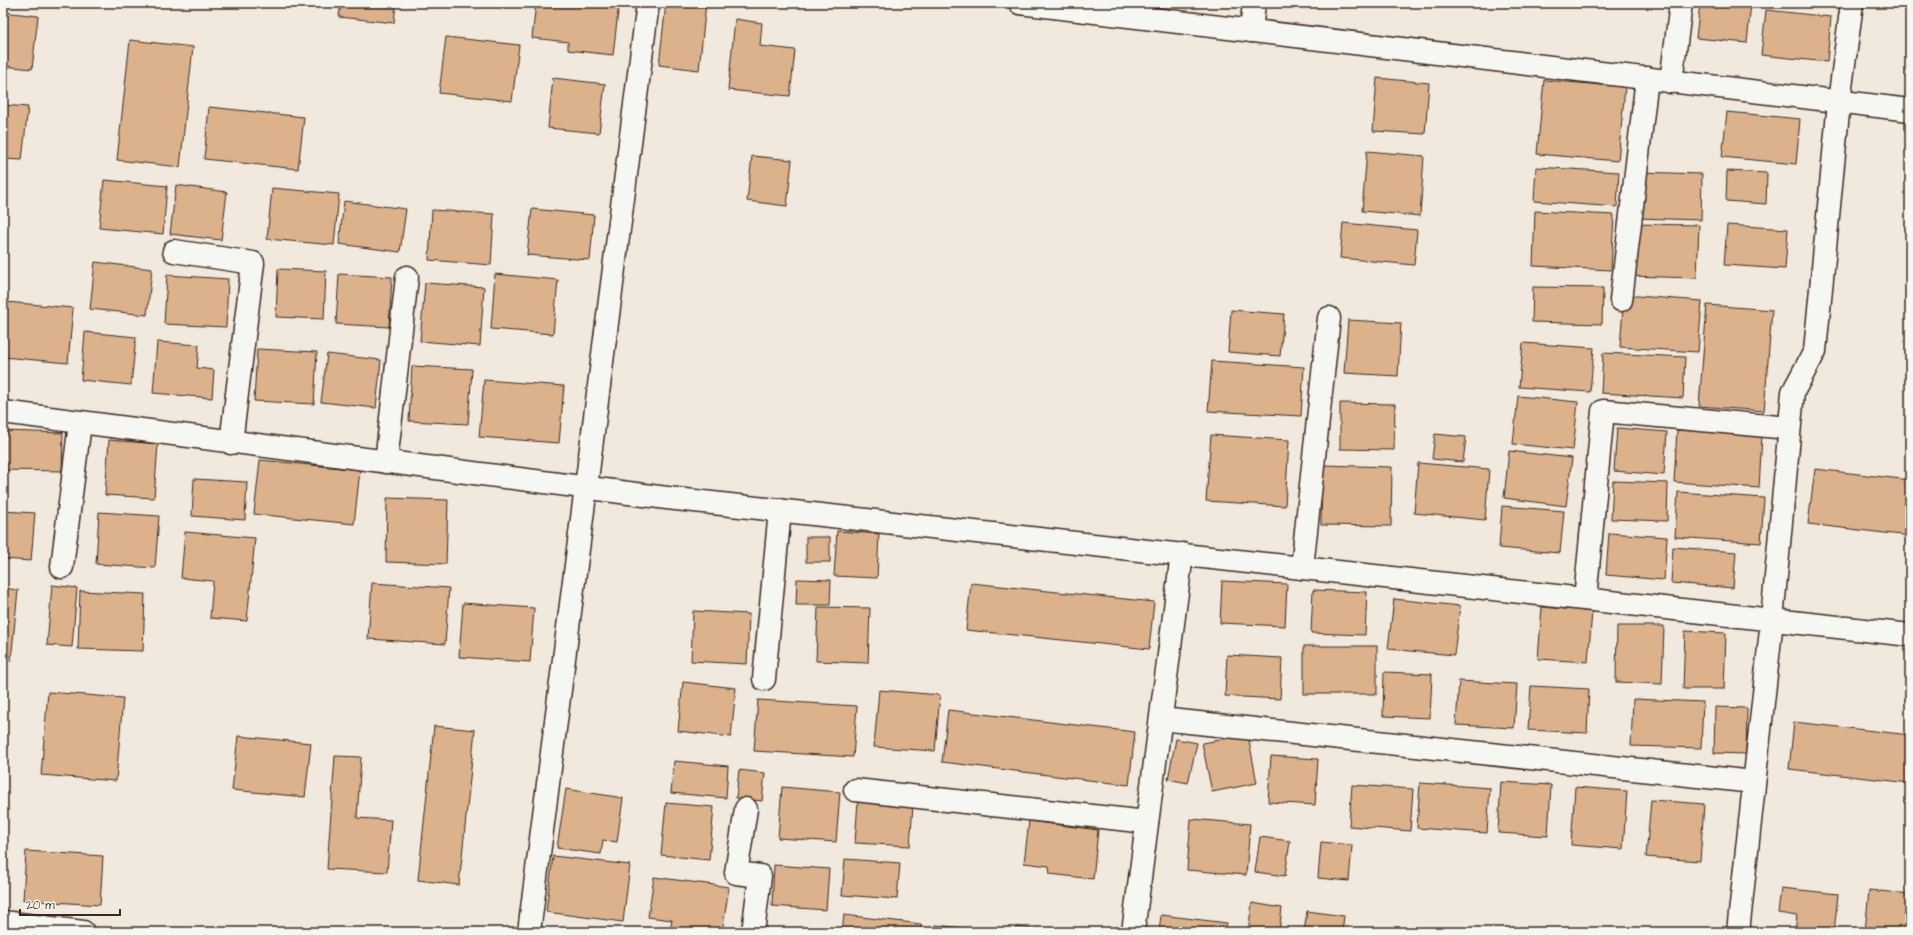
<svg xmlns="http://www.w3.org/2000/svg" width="1913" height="935" viewBox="0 0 1913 935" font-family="'Architects Daughter',sans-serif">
	<rect width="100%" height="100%" fill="#f1e8de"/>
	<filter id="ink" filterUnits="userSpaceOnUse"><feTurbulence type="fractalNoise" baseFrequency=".025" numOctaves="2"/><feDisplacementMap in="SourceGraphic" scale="8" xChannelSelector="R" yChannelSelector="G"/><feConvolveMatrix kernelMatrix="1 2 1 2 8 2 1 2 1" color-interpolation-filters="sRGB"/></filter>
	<g filter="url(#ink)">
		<!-- building -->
		<g fill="#dcb28d" stroke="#3b2a1e">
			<path d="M299,3H322L321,5Z"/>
			<path d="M341,3H415L414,5L396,4L394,23L339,17Z"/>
			<path d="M482,3H514L513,6Z"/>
			<path d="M536,3H619L613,55L568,50V42L532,38Z"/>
			<path d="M666,3H706L699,70L659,65Z"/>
			<path d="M1700,3H1751L1747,43L1696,38Z"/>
			<path d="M1766,10L1831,17L1827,62L1761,55Z"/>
			<path d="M3,12L38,16L32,69L3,66Z"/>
			<path d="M735,19L762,23L760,46L795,50L790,96L728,90Z"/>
			<path d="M446,37L519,45L512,101L439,93Z"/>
			<path d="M130,40L193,47L180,167L117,160Z"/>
			<path d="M553,78L605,84L599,133L548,128Z"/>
			<path d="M1377,78L1429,83L1425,134L1373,131Z"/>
			<path d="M1544,80L1625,87L1618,161L1537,154Z"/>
			<path d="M3,105L28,107L22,160L3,159Z"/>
			<path d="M209,107L304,117L298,169L204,159Z"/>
			<path d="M1727,112L1800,119L1796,164L1722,157Z"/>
			<path d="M1367,151L1424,156L1420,216L1362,211Z"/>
			<path d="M752,156L792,160L787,206L747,201Z"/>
			<path d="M1536,167L1619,172L1617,207L1534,201Z"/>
			<path d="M1727,171L1767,173L1766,204L1726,201Z"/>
			<path d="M1638,172L1702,174L1701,220L1637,218Z"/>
			<path d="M104,180L167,186L163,234L99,228Z"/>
			<path d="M176,185L227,192L221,240L170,234Z"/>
			<path d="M272,188L339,194L334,245L267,239Z"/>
			<path d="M344,201L406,209L400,252L339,244Z"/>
			<path d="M532,209L594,215L590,260L527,255Z"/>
			<path d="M432,210L494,214L491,265L429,260Z"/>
			<path d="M1535,211L1614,215L1611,270L1533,266Z"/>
			<path d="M1343,223L1417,230L1414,265L1340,258Z"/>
			<path d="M1630,224L1699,225L1697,278L1628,276Z"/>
			<path d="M1727,225L1788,229L1785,269L1724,265Z"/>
			<path d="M95,262L152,269L147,315L90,309Z"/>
			<path d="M278,269L326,271L324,319L276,317Z"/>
			<path d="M339,274L392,277L389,327L336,324Z"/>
			<path d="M495,274L558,280L553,334L491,329Z"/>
			<path d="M167,275L228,279L226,327L164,324Z"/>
			<path d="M425,283L484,287L480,346L420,341Z"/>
			<path d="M1533,287L1603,288L1602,324L1532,322Z"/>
			<path d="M1624,295L1702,301L1698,352L1620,347Z"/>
			<path d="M6,302L73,308L68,363L3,357Z"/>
			<path d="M1707,305L1772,310L1764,411L1699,406Z"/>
			<path d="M1231,310L1284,314L1280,356L1228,352Z"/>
			<path d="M1348,320L1401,323L1398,376L1344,373Z"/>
			<path d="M85,332L136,337L131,385L81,380Z"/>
			<path d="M157,342L199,345L197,368L214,370L212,398L153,393Z"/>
			<path d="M1523,343L1594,348L1590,392L1519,387Z"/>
			<path d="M257,349L317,352L314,404L254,401Z"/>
			<path d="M1603,353L1685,357L1683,398L1601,393Z"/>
			<path d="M327,354L381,360L376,408L321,402Z"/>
			<path d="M1212,361L1304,367L1301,416L1208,411Z"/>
			<path d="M412,366L472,369L468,424L409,421Z"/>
			<path d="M484,380L564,386L559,443L479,437Z"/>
			<path d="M1518,396L1578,402L1573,450L1513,444Z"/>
			<path d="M1340,403L1395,404L1394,450L1340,449Z"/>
			<path d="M1617,428L1667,432L1664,475L1614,471Z"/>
			<path d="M1677,430L1762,435L1759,488L1674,482Z"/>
			<path d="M3,431L63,433L62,471L3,470Z"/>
			<path d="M1435,434L1466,437L1463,462L1432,459Z"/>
			<path d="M1211,435L1289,440L1285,506L1206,501Z"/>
			<path d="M109,440L158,444L154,498L105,495Z"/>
			<path d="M1509,451L1572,458L1566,506L1504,498Z"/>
			<path d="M260,460L360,470L354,524L254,514Z"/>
			<path d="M1418,463L1489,469L1485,520L1414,513Z"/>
			<path d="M1322,465L1392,467L1391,526L1321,525Z"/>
			<path d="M1815,469L1910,480V536L1808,524Z"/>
			<path d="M194,479L247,482L245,520L192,516Z"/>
			<path d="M1613,481L1668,483L1667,521L1611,519Z"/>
			<path d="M1678,492L1764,498L1761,543L1675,537Z"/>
			<path d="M387,498L448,500L446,564L386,562Z"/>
			<path d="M1502,506L1564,511L1560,553L1499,548Z"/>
			<path d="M3,511L35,513L31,561L3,559Z"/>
			<path d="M99,512L159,516L155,568L96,564Z"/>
			<path d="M837,531L879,534L877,578L834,576Z"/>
			<path d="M185,532L255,538L247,621L210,618L213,581L181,578Z"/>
			<path d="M1609,533L1667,537L1664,580L1606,575Z"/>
			<rect x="806" y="537" width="24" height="25"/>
			<path d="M1673,547L1736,552L1733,588L1671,583Z"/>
			<path d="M797,579L831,580L830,605H796Z"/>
			<path d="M1222,581L1287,584L1285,626L1220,623Z"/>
			<path d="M372,583L449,588L445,644L368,639Z"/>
			<path d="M971,583L1154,602L1149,649L966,630Z"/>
			<path d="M52,585L77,588L72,647L47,645Z"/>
			<path d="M3,588L18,590L11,661L3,660Z"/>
			<path d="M1313,590L1367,592L1365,635L1311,633Z"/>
			<path d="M80,591L145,594L143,651L78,649Z"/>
			<path d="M1394,599L1460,606L1454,655L1388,649Z"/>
			<path d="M463,603L534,608L530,662L459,657Z"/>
			<path d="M818,607L870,608L868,663L816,661Z"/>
			<path d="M1542,607L1592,611L1588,662L1538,659Z"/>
			<path d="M693,611L749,614L747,664L691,661Z"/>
			<path d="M1617,626H1664L1662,684L1616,682Z"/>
			<path d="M1685,631L1726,633L1724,689H1683Z"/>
			<rect x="1304" y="646" width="73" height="48"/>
			<path d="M1227,655L1282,658L1280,699L1225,696Z"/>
			<path d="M1384,672L1432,674L1430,718L1383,716Z"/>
			<path d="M1459,681L1517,684L1514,728L1456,725Z"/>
			<path d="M683,682L736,688L731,737L678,731Z"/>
			<path d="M1531,686L1589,689L1587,733L1528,730Z"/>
			<path d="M879,690L940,695L935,751L874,747Z"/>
			<path d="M48,692L123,698L116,781L41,775Z"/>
			<path d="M1633,699L1703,702L1701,748L1631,746Z"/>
			<path d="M758,700L857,706L853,757L754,751Z"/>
			<path d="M1715,707L1747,708L1746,754L1714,753Z"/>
			<path d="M948,710L1135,732L1129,785L942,762Z"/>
			<path d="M1794,722L1910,735V783L1789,769Z"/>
			<path d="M434,726L475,730L459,885L418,880Z"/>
			<path d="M1248,735L1257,783L1212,792L1202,743Z"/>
			<path d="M238,736L311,743L305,797L232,790Z"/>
			<path d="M1176,739L1197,743L1188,783L1168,779Z"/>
			<path d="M335,756L361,757L357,818L391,820L387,872L327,869Z"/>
			<path d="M1271,756L1318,759L1315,805L1268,802Z"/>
			<path d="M674,761L728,766L726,798L671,793Z"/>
			<path d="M739,770L765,773L762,801L736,798Z"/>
			<path d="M1501,782L1551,785L1548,836L1498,833Z"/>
			<path d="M1420,783L1490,788L1487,833L1417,828Z"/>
			<path d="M1352,785L1413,789L1410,831L1349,826Z"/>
			<path d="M782,787L840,792L836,842L778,838Z"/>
			<path d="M1575,787L1627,791L1623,849L1571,845Z"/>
			<path d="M566,789L623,798L617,842L603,840L601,854L557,848Z"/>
			<path d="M1651,800L1704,804L1700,861L1646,857Z"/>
			<path d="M858,801L913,805L910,846L855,843Z"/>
			<path d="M666,803L714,807L709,860L661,855Z"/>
			<path d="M1191,819L1250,824L1246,875L1187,870Z"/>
			<path d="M1029,821L1098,830L1093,879L1050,874L1049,866L1024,863Z"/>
			<path d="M1260,837L1290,841L1285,876L1255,872Z"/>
			<path d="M1321,842L1352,845L1349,881L1318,878Z"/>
			<path d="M26,851L103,856L100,905L23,900Z"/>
			<path d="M553,856L630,865L623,922L546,912Z"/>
			<path d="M845,859L900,863L897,899L842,895Z"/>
			<path d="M774,865L829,869L826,910L772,906Z"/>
			<path d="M654,877L729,887L722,932H670L672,920L648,917Z"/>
			<path d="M1781,888L1838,894L1834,932H1795L1797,916L1778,913Z"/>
			<path d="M1869,890L1910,894V932H1865Z"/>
			<path d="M1252,903L1282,908L1279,932H1248Z"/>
			<path d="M1307,911L1344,916L1342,932H1304Z"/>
			<path d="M844,915L921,924L920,932H842Z"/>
			<path d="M1161,915L1227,923L1225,932H1159Z"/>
			<path d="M936,925L1000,932H935Z"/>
			<path d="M1016,927L1061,932H1015Z"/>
		</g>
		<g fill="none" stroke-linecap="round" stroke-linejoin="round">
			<defs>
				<g id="minor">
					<path d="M1020,3L1910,110"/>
					<path d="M1251,31L1254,3"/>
					<path d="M1671,82L1681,3"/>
					<path d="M174,251L253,263L231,443"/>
					<path d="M1621,300L1647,78"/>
					<path d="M3,412L667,498L1910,635"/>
					<path d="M386,462L407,277"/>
					<path d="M62,567L80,423"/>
					<path d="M1302,568L1329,318"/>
					<path d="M1585,599L1603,411L1789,428"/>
					<path d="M764,679L780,510"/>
					<path d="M1161,719L1754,782"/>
					<path d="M855,790L1147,822"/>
					<path d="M746,809L736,873L760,876L753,932"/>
					<path d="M3,922L83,932"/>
					<path d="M529,932L648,3"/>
					<path d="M1133,932L1182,554"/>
					<path d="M1738,932L1772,620L1793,392L1815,351L1839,102L1852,3"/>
				</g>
			</defs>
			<!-- minor casing -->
			<use href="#minor" stroke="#3b2a1e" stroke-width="25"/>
			<!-- minor -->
			<use href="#minor" stroke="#f6f6f2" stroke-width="22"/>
		</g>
	</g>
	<!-- margin -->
	<rect width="1913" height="935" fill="none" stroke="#f6f6f2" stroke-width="16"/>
	<rect x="8" y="8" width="1897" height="919" fill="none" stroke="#3b2a1e" stroke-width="1.5" filter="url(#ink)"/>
	<!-- scale -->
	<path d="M20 909v6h100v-6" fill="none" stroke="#3b2a1e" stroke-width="2"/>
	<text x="26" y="909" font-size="12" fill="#3b2a1e" stroke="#f6f6f2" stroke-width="3" paint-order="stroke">20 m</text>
</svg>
